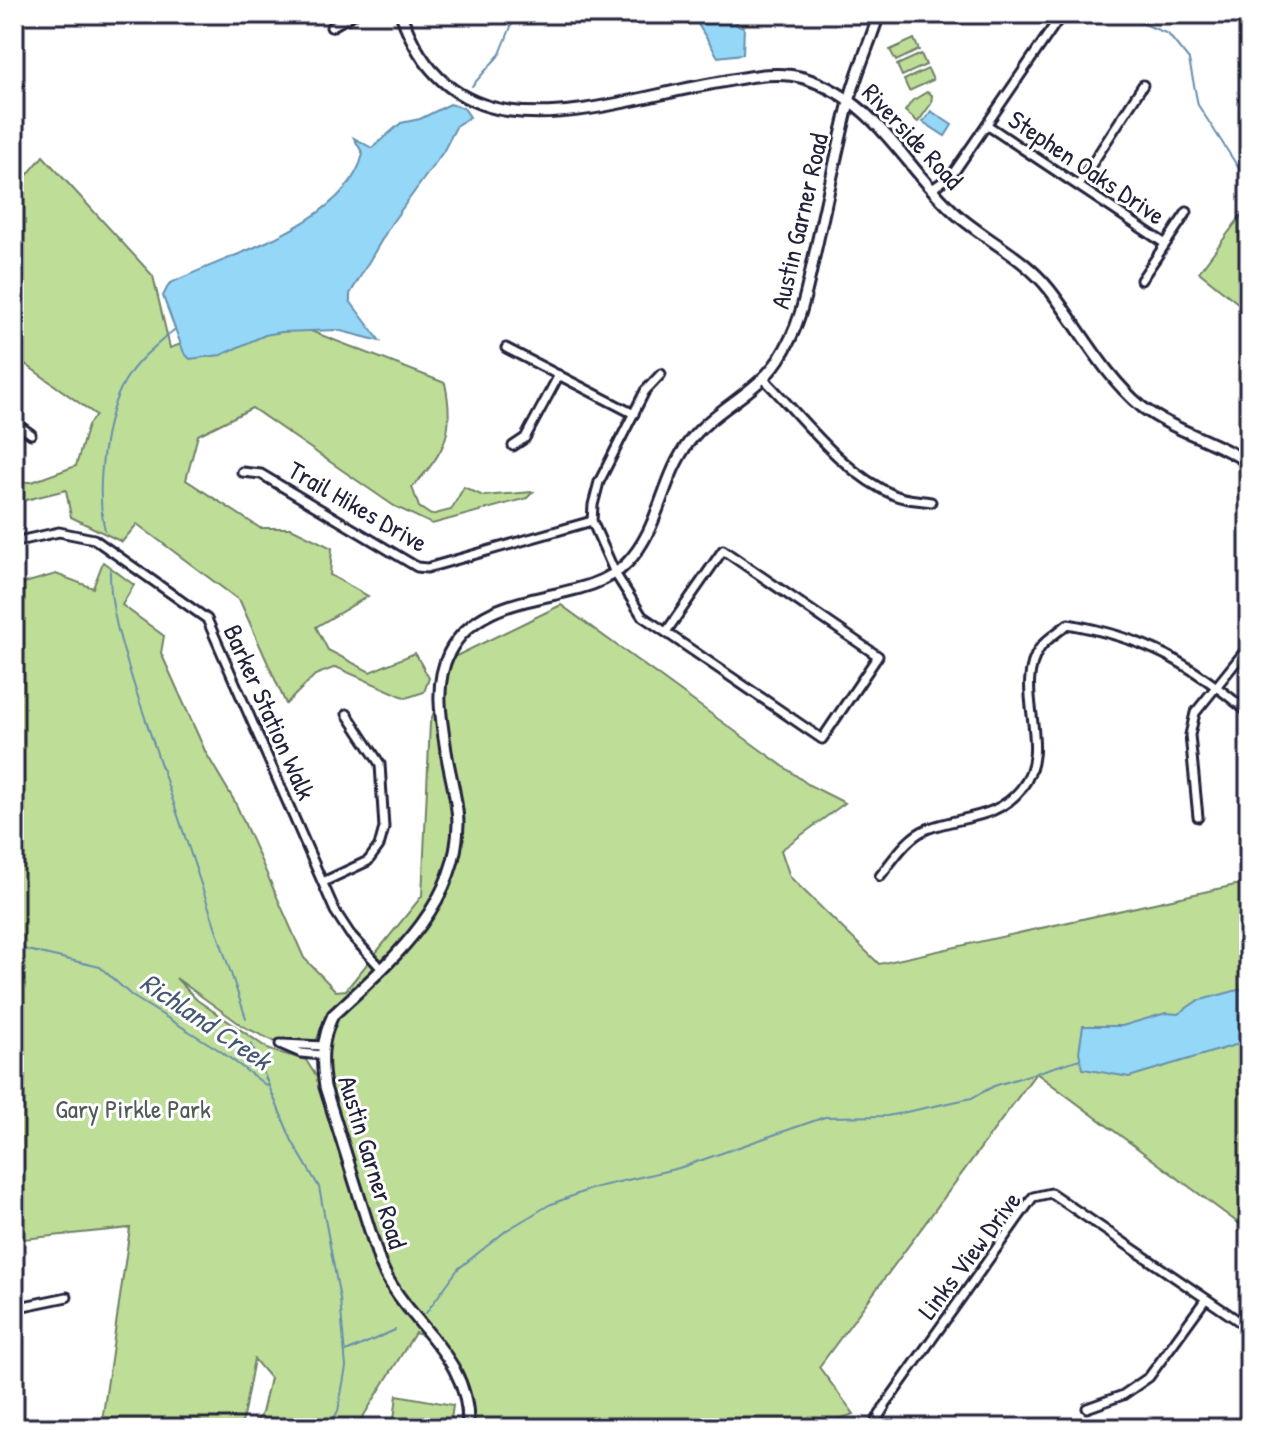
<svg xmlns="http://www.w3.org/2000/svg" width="1263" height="1442" viewBox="0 0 1263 1442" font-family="'Patrick Hand',sans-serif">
	<rect width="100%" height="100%" fill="#fff"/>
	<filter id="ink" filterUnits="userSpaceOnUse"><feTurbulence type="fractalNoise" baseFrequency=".0125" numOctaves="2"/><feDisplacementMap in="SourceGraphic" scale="16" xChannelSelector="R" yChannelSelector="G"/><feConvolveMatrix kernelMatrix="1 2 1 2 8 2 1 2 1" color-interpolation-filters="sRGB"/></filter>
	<g filter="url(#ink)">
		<!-- green -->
		<g fill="#bede97" stroke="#708069" stroke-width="2" fill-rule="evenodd">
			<path d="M914,39L919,50L896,61L890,50Z"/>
			<path d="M921,54L926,65L902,76L897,65Z"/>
			<path d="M928,69L933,80L909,91L904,80Z"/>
			<path d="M927,92L932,95L931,104L918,122L905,111L912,101Z"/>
			<path d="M43,156L153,276L170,348L267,314L445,383C455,430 446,453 412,487L419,507L431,515L451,510L464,487L483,496L533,492L527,498L432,524L394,506L252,408L198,435L186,480L260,528H291L332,548L330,575L368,596L316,627L328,650L370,672L415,653L429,678L424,692L406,698L336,667L315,675L286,704L240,601L137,524L122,542L71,517L66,490L14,503V482H32L76,466L88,425L96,415L14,356V191Z"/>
			<path d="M1249,205V312L1199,272Z"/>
			<path d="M103,562L134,585L122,605L164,636L161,653L206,753L235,802L304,958L336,991L346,990L422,896L430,723L454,657L561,605L809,785L845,803L781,850L790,877L879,964L1249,882V1231L1036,1073L819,1367L854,1414L812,1428H461C460,1388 463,1346 415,1333L356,1428H252L262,1413L270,1378L254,1359L241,1428H101L130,1228L14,1240V586L56,574L93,588ZM176,978L244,1027L280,1044L315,1043L326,1021L321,1084L306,1060L270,1050L197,1000Z"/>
			<path d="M397,1395L453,1405L450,1428H393Z"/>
		</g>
		<!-- water -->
		<g fill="#95d7f7" stroke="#678fac" stroke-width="2">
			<path d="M707,14L736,16L737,25L744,27L743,54L718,57L696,21Z"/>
			<path d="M450,104L464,108L470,117L457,125L443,152L391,224L350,294V301L380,341L337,330L282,332L265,335L221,355L190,359L184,353L163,296L169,284C226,255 346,225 363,154L354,138L372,148L401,123L420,119Z"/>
			<path d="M931,111L952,125L945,136L923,122Z"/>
			<path d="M1249,987V1041L1129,1077L1083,1069L1079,1052L1083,1026H1122L1166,1013L1178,1014L1197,1001Z"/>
		</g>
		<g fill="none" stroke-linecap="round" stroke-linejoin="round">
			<!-- stream -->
			<g stroke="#678fac" stroke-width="2">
				<path d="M1120,14L1168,34L1189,60L1198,105L1249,184"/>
				<path d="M472,86L500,54L516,14"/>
				<path d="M105,530C95,491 104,414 126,379C138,359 157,345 174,330"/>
				<path d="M110,568C109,608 122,646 134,685L246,1018"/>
				<path d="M14,943L23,949L100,967L132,996L219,1050L267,1086"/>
				<path d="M251,1043L292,1141L319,1187L340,1299L346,1367L338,1411L328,1428"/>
				<path d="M426,1313L458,1269L507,1230L549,1205L593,1188L679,1168L825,1117L887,1116L972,1098L994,1086L1080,1059"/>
				<path d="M346,1352L395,1330"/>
			</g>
			<defs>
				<g id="minor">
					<path d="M331,27L354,14"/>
					<path d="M1249,34L1246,59L1249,69"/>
					<path d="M987,125L1164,243"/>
					<path d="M1079,184L1143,85"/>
					<path d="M932,189L952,175L1062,14"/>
					<path d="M1141,280L1187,212"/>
					<path d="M506,348L634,414"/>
					<path d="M661,374L645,391L599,482L593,505L592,521L615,573L642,616L822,739L878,656L723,550L666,632"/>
					<path d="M764,379C803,418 842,473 894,495C905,500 919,500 931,502"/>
					<path d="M14,422L31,434"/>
					<path d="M513,446L525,438L559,375"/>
					<path d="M242,472L261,474L417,567L427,568L592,521"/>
					<path d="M14,542L59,532L94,539L207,619L335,911L350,934L382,969"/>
					<path d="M1198,817L1190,735L1195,713L1249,646"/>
					<path d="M880,876C893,860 907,837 927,829C960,816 997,820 1021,789C1055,746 1011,690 1040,648C1046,639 1060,631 1068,624C1146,638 1189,662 1249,713"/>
					<path d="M323,882L368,861L379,846L384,828L380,764L347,714"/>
					<path d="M280,1044L301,1053L322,1055"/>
					<path d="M283,1044L323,1046"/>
					<path d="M14,1308L67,1297"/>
					<path d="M14,1361L16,1308"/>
					<path d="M1087,1408L1123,1395L1149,1377L1205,1300"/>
					<path d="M882,1428L876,1421L890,1398L1033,1197L1051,1193L1249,1328"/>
					<path d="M1238,1428L1249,1421"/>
				</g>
				<g id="tertiary">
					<path d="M401,14C454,168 606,101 721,82C748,77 777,70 804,78C879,102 901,164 955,213C985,240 1023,256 1049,289C1079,327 1104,376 1142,407C1174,431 1216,441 1249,463"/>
					<path d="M468,1428C471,1353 406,1325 380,1263L325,1087C321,1061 321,1040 333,1015C389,963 457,907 458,824C458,798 448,770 445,744C440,713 435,682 449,653C485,583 584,608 627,563C660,529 661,479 689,442C714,409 756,394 779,359C802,324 807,287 816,248C827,199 837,151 849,102C856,73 870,43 879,14"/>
				</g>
			</defs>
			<!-- minor casing -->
			<use href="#minor" stroke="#22223b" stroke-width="13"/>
			<!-- tertiary casing -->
			<use href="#tertiary" stroke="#22223b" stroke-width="15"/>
			<!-- minor -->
			<use href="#minor" stroke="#fff" stroke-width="7"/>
			<!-- tertiary -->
			<use href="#tertiary" stroke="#fff" stroke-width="9"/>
		</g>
	</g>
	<g text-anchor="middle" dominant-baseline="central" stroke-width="6" stroke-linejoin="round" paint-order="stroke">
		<!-- street labels -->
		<g font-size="26" fill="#22223b" stroke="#fff">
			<text transform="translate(913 136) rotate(47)">Riverside Road</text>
			<text transform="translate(1087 167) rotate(34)">Stephen Oaks Drive</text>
			<text transform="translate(799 221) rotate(-77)">Austin Garner Road</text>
			<text transform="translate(358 506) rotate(30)">Trail Hikes Drive</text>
			<text transform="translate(270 712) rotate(66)">Barker Station Walk</text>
			<text transform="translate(373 1162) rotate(73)">Austin Garner Road</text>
			<text transform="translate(969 1255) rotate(-53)">Links View Drive</text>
		</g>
		<!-- park labels -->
		<g font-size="26" fill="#515a57" stroke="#fff">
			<text x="133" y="1108">Gary Pirkle Park</text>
		</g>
		<!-- water labels -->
		<g font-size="28" font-style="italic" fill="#445873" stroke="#fff">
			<text transform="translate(206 1021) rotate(34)">Richland Creek</text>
		</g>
	</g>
	<!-- margin -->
	<rect width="1263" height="1442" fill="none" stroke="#fff" stroke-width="48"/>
	<rect x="24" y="24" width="1215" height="1394" fill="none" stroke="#22223b" stroke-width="3" filter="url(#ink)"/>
</svg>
